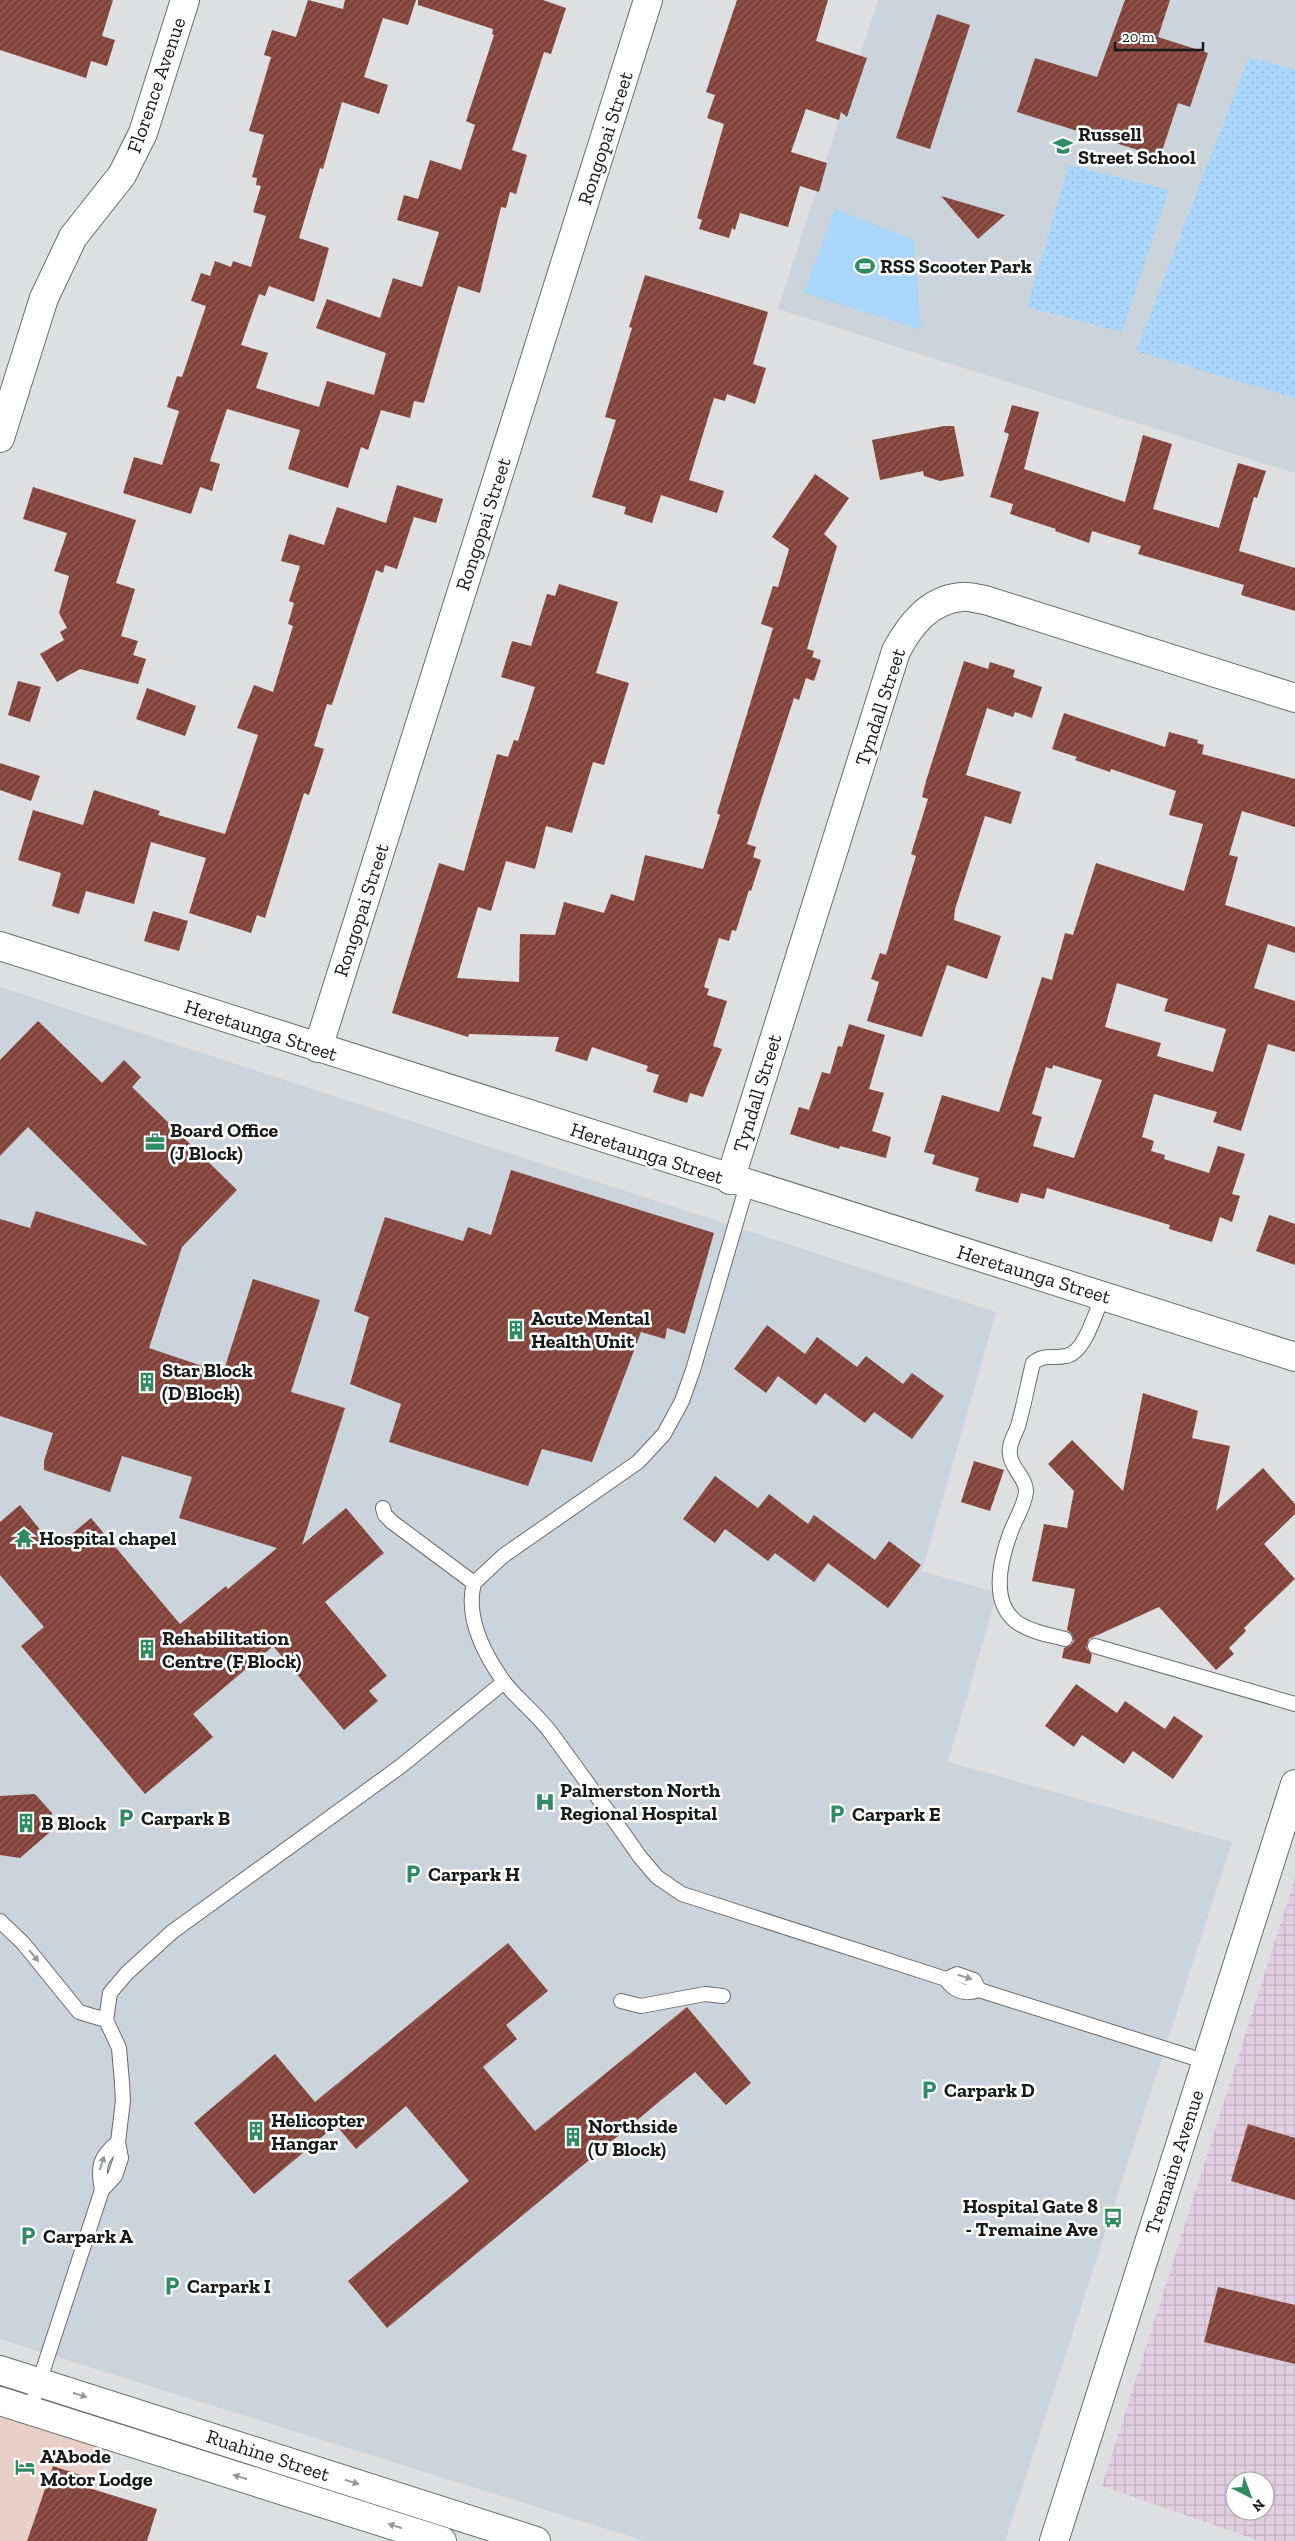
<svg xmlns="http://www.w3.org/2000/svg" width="1295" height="2541" viewBox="0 0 1295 2541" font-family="'Zilla Slab',serif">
	<defs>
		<pattern id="industrial-grid" width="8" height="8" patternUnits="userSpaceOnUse" patternTransform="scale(1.25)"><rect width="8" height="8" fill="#e1cfdf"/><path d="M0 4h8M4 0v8" fill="none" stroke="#c0b1bf"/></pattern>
		<pattern id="grass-dots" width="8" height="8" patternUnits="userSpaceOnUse" patternTransform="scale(1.25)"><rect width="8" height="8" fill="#aad6fb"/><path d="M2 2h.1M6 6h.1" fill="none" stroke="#92b7d7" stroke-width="1.8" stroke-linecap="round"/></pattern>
		<pattern id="building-hatch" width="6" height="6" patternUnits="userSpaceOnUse" patternTransform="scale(1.25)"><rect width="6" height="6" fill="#834239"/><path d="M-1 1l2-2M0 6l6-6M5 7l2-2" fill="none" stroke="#916059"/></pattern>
	</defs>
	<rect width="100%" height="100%" fill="#dddfe1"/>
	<!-- commercial -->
	<path fill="#e8cfc7" d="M0,2414L109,2449L80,2541H0Z"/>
	<!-- industrial -->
	<path fill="url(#industrial-grid)" fill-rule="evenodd" d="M1295,1878V2537L1294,2541H1260L1102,2486ZM1235,2481H1265V2511H1235Z"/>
	<!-- built -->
	<g fill="#cbd4db">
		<path d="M878,0H1295V473L778,309Z"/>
		<path d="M0,987L996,1312L922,1571L997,1593L948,1762L1232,1842L1005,2541H645L0,2339Z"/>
	</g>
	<!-- grass -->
	<g fill="url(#grass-dots)">
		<path d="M1249,57L1295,70V398L1136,351Z"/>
		<path d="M1069,165L1169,190L1122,332L1027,307Z"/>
	</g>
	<!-- pitch -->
	<path fill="#aad6fb" d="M835,209L914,240L921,330L804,293Z"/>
	<!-- building -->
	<g fill="url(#building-hatch)" fill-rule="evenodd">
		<path d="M0,0H113L102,36L115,40L107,66L91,61L86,78L0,50Z"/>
		<path d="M308,0L343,9L345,0H416L408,25L383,18L364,77L388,85L379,114L342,102L323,169L320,168L299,238L329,248L314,302L269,286L265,296L259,294L241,345L268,353L256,388L319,407L327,381L374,395L386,353L316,328L327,299L380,318L393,278L422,287L439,232L397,220L404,195L418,199L430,160L461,170L475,125L466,121L494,35L492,34L493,29L418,5V0H543L566,8L551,54L544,52L512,150L527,155L516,194L510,192L506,208L501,207L480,293L458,286L424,403L414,401L410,418L381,410L368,450L361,447L348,488L288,469L300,430L227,409L210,461L220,464L212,491L200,487L191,514L123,493L134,457L162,465L179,411L167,407L177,376L182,377L206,306L191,301L201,273L210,276L215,261L231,267L233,261L251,267L266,216L253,212L261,186L256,185L257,178L252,177L264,135L249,131L271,57L264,55L272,30L296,37Z"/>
		<path d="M737,0H828L816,41L867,58L847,117L841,112L839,120L806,109L791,152L827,163L819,192L800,186L788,227L740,213L735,230L732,228L729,238L699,229L702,220L697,218L724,124L707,118L715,95L706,92Z"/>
		<path d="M1125,0H1170L1158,37L1208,53L1190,107L1178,103L1160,157L1017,112L1035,58L1097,77Z"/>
		<path d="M937,14L970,25L930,149L896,138Z"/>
		<path d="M941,196L1005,215L978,239Z"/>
		<path d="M645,275L768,312L753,364L766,368L755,404L727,394L725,401L714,398L689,480L724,491L717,513L661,495L652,523L624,514L626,507L592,497L616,420L605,417L632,328L629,327Z"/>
		<path d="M1012,405L1039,412L1024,469L1125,502L1143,435L1172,444L1153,509L1219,528L1238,463L1266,471L1257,498L1254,497L1239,551L1295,568V611L1241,595L1244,585L1138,554L1141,546L1092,531L1089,543L1055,531L1056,529L1010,514L1013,504L990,497L1009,434L1004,432Z"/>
		<path d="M944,426H954L964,476L940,481L924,476L923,471L880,480L872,440Z"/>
		<path d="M815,474L849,498L824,534L837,546L807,649L814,651L812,657L821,660L814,681L806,678L799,700L794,698L747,844L756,847L753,857L761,860L751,891L749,890L736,931L732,930L729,941L719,938L704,987L709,989L707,995L727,1001L713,1046L722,1049L703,1097L690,1093L687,1103L653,1092L659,1075L646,1071L648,1066L592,1047L587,1061L555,1051L559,1037L469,1034L468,1037L392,1013L439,863L464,871L497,754L508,757L514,740L518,741L535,687L501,677L512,641L531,646L547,594L555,596L559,584L618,602L596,673L629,683L604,765L593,762L572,833L546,826L535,869L506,861L491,911L478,907L457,978L519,982L520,934L555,935L564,902L604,913L611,894L634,901L645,855L703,869L720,815L717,813L773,628L761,624L773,586L778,587L789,549L772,537Z"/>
		<path d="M397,485L443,499L436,523L414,517L397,569L385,565L383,573L376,570L332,705L327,704L314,746L324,749L309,795L304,793L265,918L257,915L251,933L189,913L206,858L151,842L134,904L86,891L79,914L52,906L61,873L18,860L33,810L83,825L94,790L160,811L158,815L225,834L258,735L237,728L254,685L273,692L293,626L288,624L294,603L289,601L300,566L281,561L289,534L324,545L337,507L386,523Z"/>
		<path d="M33,487L136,520L116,583L135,589L121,636L138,641L133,655L146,659L138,684L80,669L57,682L40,654L64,640L60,632L67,628L59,613L69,576L54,571L67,533L23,519Z"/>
		<path d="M964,661L988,669L990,662L1015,670L1013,677L1042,687L1032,718L1015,712L1013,717L987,708L966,775L1021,792L1011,824L985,816L955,909L954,920L1001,936L987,979L947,965L922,1037L867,1021L879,982L871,979L880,953L886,955L916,856L911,854L928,799L922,797L926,781Z"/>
		<path d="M18,681L41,687L30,722L8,715Z"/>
		<path d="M147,688L196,706L185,736L136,719Z"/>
		<path d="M1064,713L1165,747L1169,732L1198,740L1197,743L1204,745L1202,754L1295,779V827L1242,811L1229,855L1238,857L1225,905L1295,927V953L1268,944L1254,988L1295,1001V1052L1268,1044L1241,1131L1213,1122L1217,1112L1154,1094L1142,1137L1154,1141L1151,1151L1165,1155L1164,1159L1209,1173L1218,1146L1245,1154L1232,1194L1240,1196L1232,1222L1220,1217L1212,1242L1169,1229L1170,1225L1047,1188L1044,1199L1021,1193L1018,1203L975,1191L979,1178L932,1164L935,1155L924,1152L942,1095L999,1112L1042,977L1052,980L1065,933L1073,935L1096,863L1184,891L1203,824L1169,815L1176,791L1111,769L1110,772L1075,760L1077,757L1052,749ZM1117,983L1168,999L1164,1011L1226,1029L1213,1072L1157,1056L1161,1043L1105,1027ZM1053,1065L1102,1080L1074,1158L1033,1146L1042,1117L1032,1114L1046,1067L1052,1069Z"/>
		<path d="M0,763L40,776L31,801L0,790Z"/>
		<path d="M153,911L188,921L179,951L144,941Z"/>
		<path d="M38,1021L102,1083L124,1060L141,1077L132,1087L237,1190L182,1247L149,1348L223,1373L253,1279L320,1300L291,1392L345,1408L302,1545L346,1508L384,1553L325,1602L387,1676L369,1691L378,1701L344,1730L273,1646L193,1714L213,1737L145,1794L21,1646L44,1627L0,1575V1522L20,1505L55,1548L91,1518L180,1624L226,1586L228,1589L277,1548L179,1518L192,1477L122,1456L110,1492L44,1470V1461L53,1433L0,1416V1219L30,1228L36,1211L148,1246L28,1127L0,1156V1060Z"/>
		<path d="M849,1024L885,1035L869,1089L884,1093L872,1131L891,1137L886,1158L840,1146L839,1149L790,1134L799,1107L809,1110L822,1072L830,1074L838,1046L842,1047Z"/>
		<path d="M511,1170L714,1233L685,1334L667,1328L665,1339L641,1332L592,1462L542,1449L528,1486L389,1442L401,1404L350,1384L369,1317L354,1311L385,1217L463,1241L468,1227L491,1235Z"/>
		<path d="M1269,1215L1295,1224V1265L1256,1251Z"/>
		<path d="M767,1325L805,1354L817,1337L857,1367L866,1356L903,1384L912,1373L944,1396L912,1439L874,1412L865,1423L825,1393L816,1405L778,1376L766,1393L734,1369Z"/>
		<path d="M1143,1393L1198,1411L1192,1438L1230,1446L1216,1511L1263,1468L1295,1504V1514L1264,1544L1295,1579L1244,1628L1246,1631L1229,1648L1234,1654L1216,1670L1159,1607L1089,1639L1086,1648L1092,1654L1090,1664L1062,1658L1064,1648L1071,1645L1074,1641L1071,1633L1067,1630L1075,1589L1032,1581L1044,1524L1067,1528L1074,1491L1048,1464L1072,1440L1123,1491Z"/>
		<path d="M974,1461L1004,1470L990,1511L961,1502Z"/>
		<path d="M715,1476L758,1508L769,1494L808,1524L814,1515L875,1560L889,1541L921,1565L888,1608L828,1563L814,1582L775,1553L768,1561L725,1529L715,1543L683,1519Z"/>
		<path d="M1076,1684L1117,1713L1125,1701L1165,1729L1174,1716L1203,1736L1173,1779L1133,1751L1124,1764L1082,1735L1074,1747L1045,1726Z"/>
		<path d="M35,1794L52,1813L50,1832L20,1858L0,1855V1796Z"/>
		<path d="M508,1943L548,1991L506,2025L517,2039L483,2067L535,2131L687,2007L751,2083L726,2105L695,2072L387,2328L348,2281L469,2181L406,2106L356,2149L336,2125L254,2194L194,2123L275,2054L315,2102Z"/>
		<path d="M1248,2124L1295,2138V2200L1231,2181Z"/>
		<path d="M1218,2287L1295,2305V2364L1204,2342Z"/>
		<path d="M53,2466L92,2479L89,2488L157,2509L147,2541H27Z"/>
	</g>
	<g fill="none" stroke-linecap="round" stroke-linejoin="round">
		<defs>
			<g id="lane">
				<path d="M383,1508L385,1515L392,1522L474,1583C465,1617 484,1654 504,1682C518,1700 537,1714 551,1733C581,1774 611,1815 640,1857L657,1877L682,1894L946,1979C954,1991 965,1995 979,1990L1207,2062"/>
				<path d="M474,1583L503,1556L638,1462L664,1434L682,1401L693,1370L747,1185"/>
				<path d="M1065,1639C1050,1635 1031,1632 1018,1623C989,1603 1001,1558 1011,1531C1016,1518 1024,1507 1026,1492C1027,1479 1011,1468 1010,1455C1008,1444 1015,1435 1018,1426C1024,1405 1028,1383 1033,1363C1045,1353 1054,1359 1066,1356C1085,1353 1096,1311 1103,1295"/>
				<path d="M1095,1646L1295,1704"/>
				<path d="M0,1921L23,1943L79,2012L106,2020"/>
				<path d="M946,1979L957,1974L974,1980L979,1990"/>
				<path d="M621,2001L641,2006L705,1994L723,1996"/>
				<path d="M102,2190C97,2166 100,2157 118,2142"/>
				<path d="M30,2410L102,2190L115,2176L121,2158L118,2142L123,2101L122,2083L119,2048L106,2020L110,1993L127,1973L172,1932L401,1766L504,1682"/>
			</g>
			<g id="street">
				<path d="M0,438L44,298L73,237L122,175L143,133L185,0"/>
				<path d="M0,946L1295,1357"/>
				<path d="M318,1048L648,0"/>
				<path d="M730,1180L896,651C910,625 929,600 961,597C968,596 977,599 985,600L1295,698"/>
			</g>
			<g id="secondary">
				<path d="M0,2370L536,2541"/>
				<path d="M0,2401L442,2541"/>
				<path d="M1054,2541L1295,1784"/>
			</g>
		</defs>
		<!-- lane casing -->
		<use href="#lane" stroke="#6a6c6e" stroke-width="16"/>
		<!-- street casing -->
		<use href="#street" stroke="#6a6c6e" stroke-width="30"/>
		<!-- secondary casing -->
		<use href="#secondary" stroke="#6a6c6e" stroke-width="30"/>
		<!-- lane -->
		<use href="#lane" stroke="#fff" stroke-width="14"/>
		<!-- street -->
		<use href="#street" stroke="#fff" stroke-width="28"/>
		<!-- secondary -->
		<use href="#secondary" stroke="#fff" stroke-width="28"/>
	</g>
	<!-- one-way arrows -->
	<defs><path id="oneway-solid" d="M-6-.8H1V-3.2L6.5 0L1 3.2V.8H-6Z" transform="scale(1.25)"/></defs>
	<g fill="#979898">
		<use href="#oneway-solid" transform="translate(34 1956) rotate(50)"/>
		<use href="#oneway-solid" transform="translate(965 1977) rotate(17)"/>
		<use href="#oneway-solid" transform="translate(102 2163) rotate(-72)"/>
		<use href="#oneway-solid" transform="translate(80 2395) rotate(18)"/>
		<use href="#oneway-solid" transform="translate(240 2477) rotate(-162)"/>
		<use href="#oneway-solid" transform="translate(352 2482) rotate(18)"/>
		<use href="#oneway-solid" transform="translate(395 2526) rotate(-162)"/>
	</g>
	<!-- icons -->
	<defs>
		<symbol id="school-bare" viewBox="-9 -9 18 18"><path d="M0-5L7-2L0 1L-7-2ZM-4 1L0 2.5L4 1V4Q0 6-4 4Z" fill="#2f8b62" stroke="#fff" stroke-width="2.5" paint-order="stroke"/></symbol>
		<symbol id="stadium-bare" viewBox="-9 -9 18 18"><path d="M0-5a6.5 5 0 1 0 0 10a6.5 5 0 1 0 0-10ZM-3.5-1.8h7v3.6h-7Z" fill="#2f8b62" stroke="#fff" stroke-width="2.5" paint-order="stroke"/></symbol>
		<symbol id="office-bare" viewBox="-9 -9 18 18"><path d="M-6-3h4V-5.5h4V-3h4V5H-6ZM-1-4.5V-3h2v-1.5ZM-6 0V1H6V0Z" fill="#2f8b62" stroke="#fff" stroke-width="2.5" paint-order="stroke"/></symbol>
		<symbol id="building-bare" viewBox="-9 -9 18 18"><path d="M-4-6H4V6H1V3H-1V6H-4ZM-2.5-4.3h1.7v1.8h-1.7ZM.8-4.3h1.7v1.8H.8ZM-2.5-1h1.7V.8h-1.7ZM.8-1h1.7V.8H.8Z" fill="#2f8b62" stroke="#fff" stroke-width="2.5" paint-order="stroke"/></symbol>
		<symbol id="temple-bare" viewBox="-9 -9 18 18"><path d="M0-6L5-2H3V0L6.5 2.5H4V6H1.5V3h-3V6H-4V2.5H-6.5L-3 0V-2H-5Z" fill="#2f8b62" stroke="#fff" stroke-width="2.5" paint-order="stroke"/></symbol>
		<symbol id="hospital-bare" viewBox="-9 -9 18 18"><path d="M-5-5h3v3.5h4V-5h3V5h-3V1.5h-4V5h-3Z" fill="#2f8b62" stroke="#fff" stroke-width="2.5" paint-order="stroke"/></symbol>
		<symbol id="parking-bare" viewBox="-9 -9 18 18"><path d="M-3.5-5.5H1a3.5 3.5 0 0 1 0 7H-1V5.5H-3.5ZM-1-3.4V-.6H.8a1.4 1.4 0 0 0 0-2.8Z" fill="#2f8b62" stroke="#fff" stroke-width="2.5" paint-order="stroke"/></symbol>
		<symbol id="bus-bare" viewBox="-9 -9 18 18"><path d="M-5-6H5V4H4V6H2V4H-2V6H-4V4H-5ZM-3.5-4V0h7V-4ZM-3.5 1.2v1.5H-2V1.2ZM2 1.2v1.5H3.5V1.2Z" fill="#2f8b62" stroke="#fff" stroke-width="2.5" paint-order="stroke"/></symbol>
		<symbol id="hotel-bare" viewBox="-9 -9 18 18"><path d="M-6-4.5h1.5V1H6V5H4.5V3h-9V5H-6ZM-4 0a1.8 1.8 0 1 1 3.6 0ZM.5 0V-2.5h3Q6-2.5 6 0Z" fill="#2f8b62" stroke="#fff" stroke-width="2.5" paint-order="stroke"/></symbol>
	</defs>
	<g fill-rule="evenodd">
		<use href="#school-bare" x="1049" y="132" width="28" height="28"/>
		<use href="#stadium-bare" x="851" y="252" width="28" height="28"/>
		<use href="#office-bare" x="141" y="1128" width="28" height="28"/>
		<use href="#building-bare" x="502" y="1316" width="28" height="28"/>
		<use href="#building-bare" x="133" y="1368" width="28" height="28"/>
		<use href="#temple-bare" x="10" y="1524" width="28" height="28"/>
		<use href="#building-bare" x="133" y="1635" width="28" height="28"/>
		<use href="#hospital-bare" x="531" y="1788" width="28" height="28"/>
		<use href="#parking-bare" x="823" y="1800" width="28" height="28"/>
		<use href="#parking-bare" x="112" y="1804" width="28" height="28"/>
		<use href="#building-bare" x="12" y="1809" width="28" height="28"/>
		<use href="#parking-bare" x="399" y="1860" width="28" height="28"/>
		<use href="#parking-bare" x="915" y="2076" width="28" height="28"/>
		<use href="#building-bare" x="242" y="2117" width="28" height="28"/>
		<use href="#building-bare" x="559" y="2123" width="28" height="28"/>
		<use href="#bus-bare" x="1099" y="2204" width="28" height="28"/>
		<use href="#parking-bare" x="14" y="2222" width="28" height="28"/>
		<use href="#parking-bare" x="158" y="2272" width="28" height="28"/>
		<use href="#hotel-bare" x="11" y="2453" width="28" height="28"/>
	</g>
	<g text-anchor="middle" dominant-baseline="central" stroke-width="5" stroke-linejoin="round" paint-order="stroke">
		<!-- street labels -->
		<g font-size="20" fill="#18191a" stroke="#fff">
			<text transform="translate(156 85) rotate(-71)">Florence Avenue</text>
			<text transform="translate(605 138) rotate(-72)">Rongopai Street</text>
			<text transform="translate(483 524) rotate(-72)">Rongopai Street</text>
			<text transform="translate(880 707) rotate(-72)">Tyndall Street</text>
			<text transform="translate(361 910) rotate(-72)">Rongopai Street</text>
			<text transform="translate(261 1030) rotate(18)">Heretaunga Street</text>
			<text transform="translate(757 1093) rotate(-73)">Tyndall Street</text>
			<text transform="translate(647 1153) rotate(18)">Heretaunga Street</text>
			<text transform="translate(1034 1274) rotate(17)">Heretaunga Street</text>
			<text transform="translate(1174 2162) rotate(-72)">Tremaine Avenue</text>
			<text transform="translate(268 2455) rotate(18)">Ruahine Street</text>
		</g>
		<!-- poi labels -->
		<g font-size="20" font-weight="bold" fill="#18191a" stroke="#fff" text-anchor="start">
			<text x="1078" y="134">Russell<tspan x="1078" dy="23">Street School</tspan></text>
			<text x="880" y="266">RSS Scooter Park</text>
			<text x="170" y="1130">Board Office<tspan x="170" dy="23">(J Block)</tspan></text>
			<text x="531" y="1318">Acute Mental<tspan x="531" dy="23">Health Unit</tspan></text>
			<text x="162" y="1370">Star Block<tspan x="162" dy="23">(D Block)</tspan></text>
			<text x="39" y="1538">Hospital chapel</text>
			<text x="162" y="1638">Rehabilitation<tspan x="162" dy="23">Centre (F Block)</tspan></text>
			<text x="560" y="1790">Palmerston North<tspan x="560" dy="23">Regional Hospital</tspan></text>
			<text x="852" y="1814">Carpark E</text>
			<text x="141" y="1818">Carpark B</text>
			<text x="41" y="1823">B Block</text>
			<text x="428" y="1874">Carpark H</text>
			<text x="944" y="2090">Carpark D</text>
			<text x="271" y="2120">Helicopter<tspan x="271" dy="23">Hangar</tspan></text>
			<text x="588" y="2126">Northside<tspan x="588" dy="23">(U Block)</tspan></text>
			<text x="1098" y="2206" text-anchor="end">Hospital Gate 8<tspan x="1098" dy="23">- Tremaine Ave</tspan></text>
			<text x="43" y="2236">Carpark A</text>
			<text x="187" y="2286">Carpark I</text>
			<text x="40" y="2456">A'Abode<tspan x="40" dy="23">Motor Lodge</tspan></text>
		</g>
	</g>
	<!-- north arrow -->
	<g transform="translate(1250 2496) rotate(138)"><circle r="24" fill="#ffffff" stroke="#a3a3a3"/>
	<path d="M0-4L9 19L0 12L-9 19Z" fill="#2f8b62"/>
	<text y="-8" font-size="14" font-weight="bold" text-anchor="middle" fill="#18191a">N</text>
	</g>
	<!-- scale -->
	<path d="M1115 42v8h88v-8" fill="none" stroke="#18191a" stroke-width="2.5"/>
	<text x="1122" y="42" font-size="15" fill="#18191a" stroke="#ffffff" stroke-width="4" paint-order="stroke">20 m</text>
</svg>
